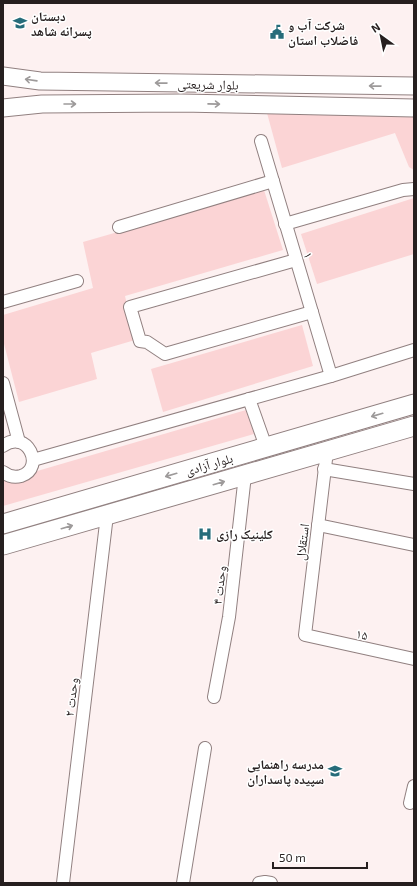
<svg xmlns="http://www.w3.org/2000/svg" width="417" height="886" viewBox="0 0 417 886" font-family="'Exo 2','Noto Naskh Arabic',sans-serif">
	<rect width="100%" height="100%" fill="#fdf1f1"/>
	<!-- green -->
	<g fill="#fbd4d5">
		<path d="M267,113L414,114V170L409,167L395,133L282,168Z"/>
		<path d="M264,190L283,250L125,296L135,340L91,353L97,379L19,402L3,340V315L93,288L83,242Z"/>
		<path d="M414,198V254L317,284L301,234Z"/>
		<path d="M302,325L313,366L163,412L151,369Z"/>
		<path d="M246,410L254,434L3,506V481Z"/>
	</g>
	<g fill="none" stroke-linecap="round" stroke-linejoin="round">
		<defs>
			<g id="minor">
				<path d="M261,141L331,376"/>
				<path d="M285,224L403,190L414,189"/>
				<path d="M119,227L273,181"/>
				<path d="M296,260L130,307L140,341L147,342L165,354L312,312"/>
				<path d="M3,302L77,281"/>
				<path d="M3,383L19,442"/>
				<path d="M249,399L266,447"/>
				<path d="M3,446C27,428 46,468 21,476C14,478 8,476 3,472"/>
				<path d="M327,451L305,635L414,659"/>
				<path d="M33,460L331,376L414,350"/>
				<path d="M324,469L414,484"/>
				<path d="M318,525L414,545"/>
				<path d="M214,697L229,617L245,475"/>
				<path d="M410,803L414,786"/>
				<path d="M63,883L107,515"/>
				<path d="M183,883L205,748"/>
				<path d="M259,883L265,882L271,883"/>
			</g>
			<g id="secondary">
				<path d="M3,76L40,81L414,86"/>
				<path d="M3,108L42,104L181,103L414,108"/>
			</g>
			<g id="primary">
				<path d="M3,524L414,404"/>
				<path d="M3,545L414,426"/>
			</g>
		</defs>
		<!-- minor casing -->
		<use href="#minor" stroke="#918080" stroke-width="14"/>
		<!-- secondary casing -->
		<use href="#secondary" stroke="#918080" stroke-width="19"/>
		<!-- primary casing -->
		<use href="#primary" stroke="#918080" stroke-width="21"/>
		<!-- minor -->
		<use href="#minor" stroke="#fff" stroke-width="12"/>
		<!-- secondary -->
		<use href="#secondary" stroke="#fff" stroke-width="17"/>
		<!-- primary -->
		<use href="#primary" stroke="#fff" stroke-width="19"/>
	</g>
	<!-- one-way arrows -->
	<defs><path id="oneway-shaft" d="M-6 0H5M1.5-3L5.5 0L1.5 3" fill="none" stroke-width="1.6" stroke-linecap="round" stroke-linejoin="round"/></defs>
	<g stroke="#9d9a9a">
		<use href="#oneway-shaft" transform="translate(31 80) rotate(-172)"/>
		<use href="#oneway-shaft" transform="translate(161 83) rotate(-179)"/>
		<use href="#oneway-shaft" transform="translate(375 86) rotate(-179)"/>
		<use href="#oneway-shaft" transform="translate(70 104)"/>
		<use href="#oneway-shaft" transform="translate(214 104) rotate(1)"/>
		<use href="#oneway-shaft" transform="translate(377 415) rotate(164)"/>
		<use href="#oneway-shaft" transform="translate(171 475) rotate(164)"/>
		<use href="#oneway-shaft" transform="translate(219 483) rotate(-16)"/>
		<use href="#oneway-shaft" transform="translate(67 527) rotate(-16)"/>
	</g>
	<!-- icons -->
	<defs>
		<symbol id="school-bare" viewBox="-9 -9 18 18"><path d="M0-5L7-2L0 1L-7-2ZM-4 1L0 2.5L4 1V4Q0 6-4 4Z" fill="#266c7a" stroke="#fff" stroke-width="2.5" paint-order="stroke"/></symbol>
		<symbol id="civic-bare" viewBox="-9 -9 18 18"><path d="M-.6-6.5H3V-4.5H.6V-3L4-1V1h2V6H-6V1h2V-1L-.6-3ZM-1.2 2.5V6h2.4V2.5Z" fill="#266c7a" stroke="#fff" stroke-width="2.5" paint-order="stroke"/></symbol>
		<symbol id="hospital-bare" viewBox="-9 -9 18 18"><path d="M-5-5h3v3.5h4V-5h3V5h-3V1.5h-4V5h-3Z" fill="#266c7a" stroke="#fff" stroke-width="2.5" paint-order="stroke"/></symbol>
	</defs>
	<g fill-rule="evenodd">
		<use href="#school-bare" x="10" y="13" width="20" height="20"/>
		<use href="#civic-bare" x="267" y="22" width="20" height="20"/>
		<use href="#hospital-bare" x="195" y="524" width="20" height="20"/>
		<use href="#school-bare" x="325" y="761" width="20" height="20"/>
	</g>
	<g text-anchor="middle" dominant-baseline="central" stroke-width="3" stroke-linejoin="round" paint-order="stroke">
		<!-- poi labels -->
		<g font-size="13" font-weight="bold" fill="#261f1f" stroke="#fff" text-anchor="start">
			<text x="31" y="16">دبستان<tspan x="31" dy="15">پسرانه شاهد</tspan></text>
			<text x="288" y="25">شرکت آب و<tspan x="288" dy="15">فاضلاب استان</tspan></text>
			<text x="216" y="534">کلینیک رازی</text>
			<text x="324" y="764" text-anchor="end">مدرسه راهنمایی<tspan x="324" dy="15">سپیده پاسداران</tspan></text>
		</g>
		<!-- street labels -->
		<g font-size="13" fill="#261f1f" stroke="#fff">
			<text transform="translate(208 84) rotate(1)">بلوار شریعتی</text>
			<text transform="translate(309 255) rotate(73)">۱</text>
			<text transform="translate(209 464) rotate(-16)">بلوار آزادی</text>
			<text transform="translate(302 542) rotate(-83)">استقلال</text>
			<text transform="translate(219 585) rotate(-83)">وحدت ۴</text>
			<text transform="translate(362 634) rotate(12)">۱۵</text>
			<text transform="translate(71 697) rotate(-83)">وحدت ۲</text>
		</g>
	</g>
	<!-- border -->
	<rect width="417" height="886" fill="none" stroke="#261f1f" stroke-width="8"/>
	<!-- north arrow -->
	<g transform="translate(381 36) rotate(327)" stroke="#ffffff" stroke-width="3" paint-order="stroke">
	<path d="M0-3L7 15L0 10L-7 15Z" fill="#261f1f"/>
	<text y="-6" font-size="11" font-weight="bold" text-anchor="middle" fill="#261f1f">N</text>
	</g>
	<!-- scale -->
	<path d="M273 862v6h94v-6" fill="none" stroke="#261f1f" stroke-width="2"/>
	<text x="279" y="862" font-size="12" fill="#261f1f" stroke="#ffffff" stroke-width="3" paint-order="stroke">50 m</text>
</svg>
